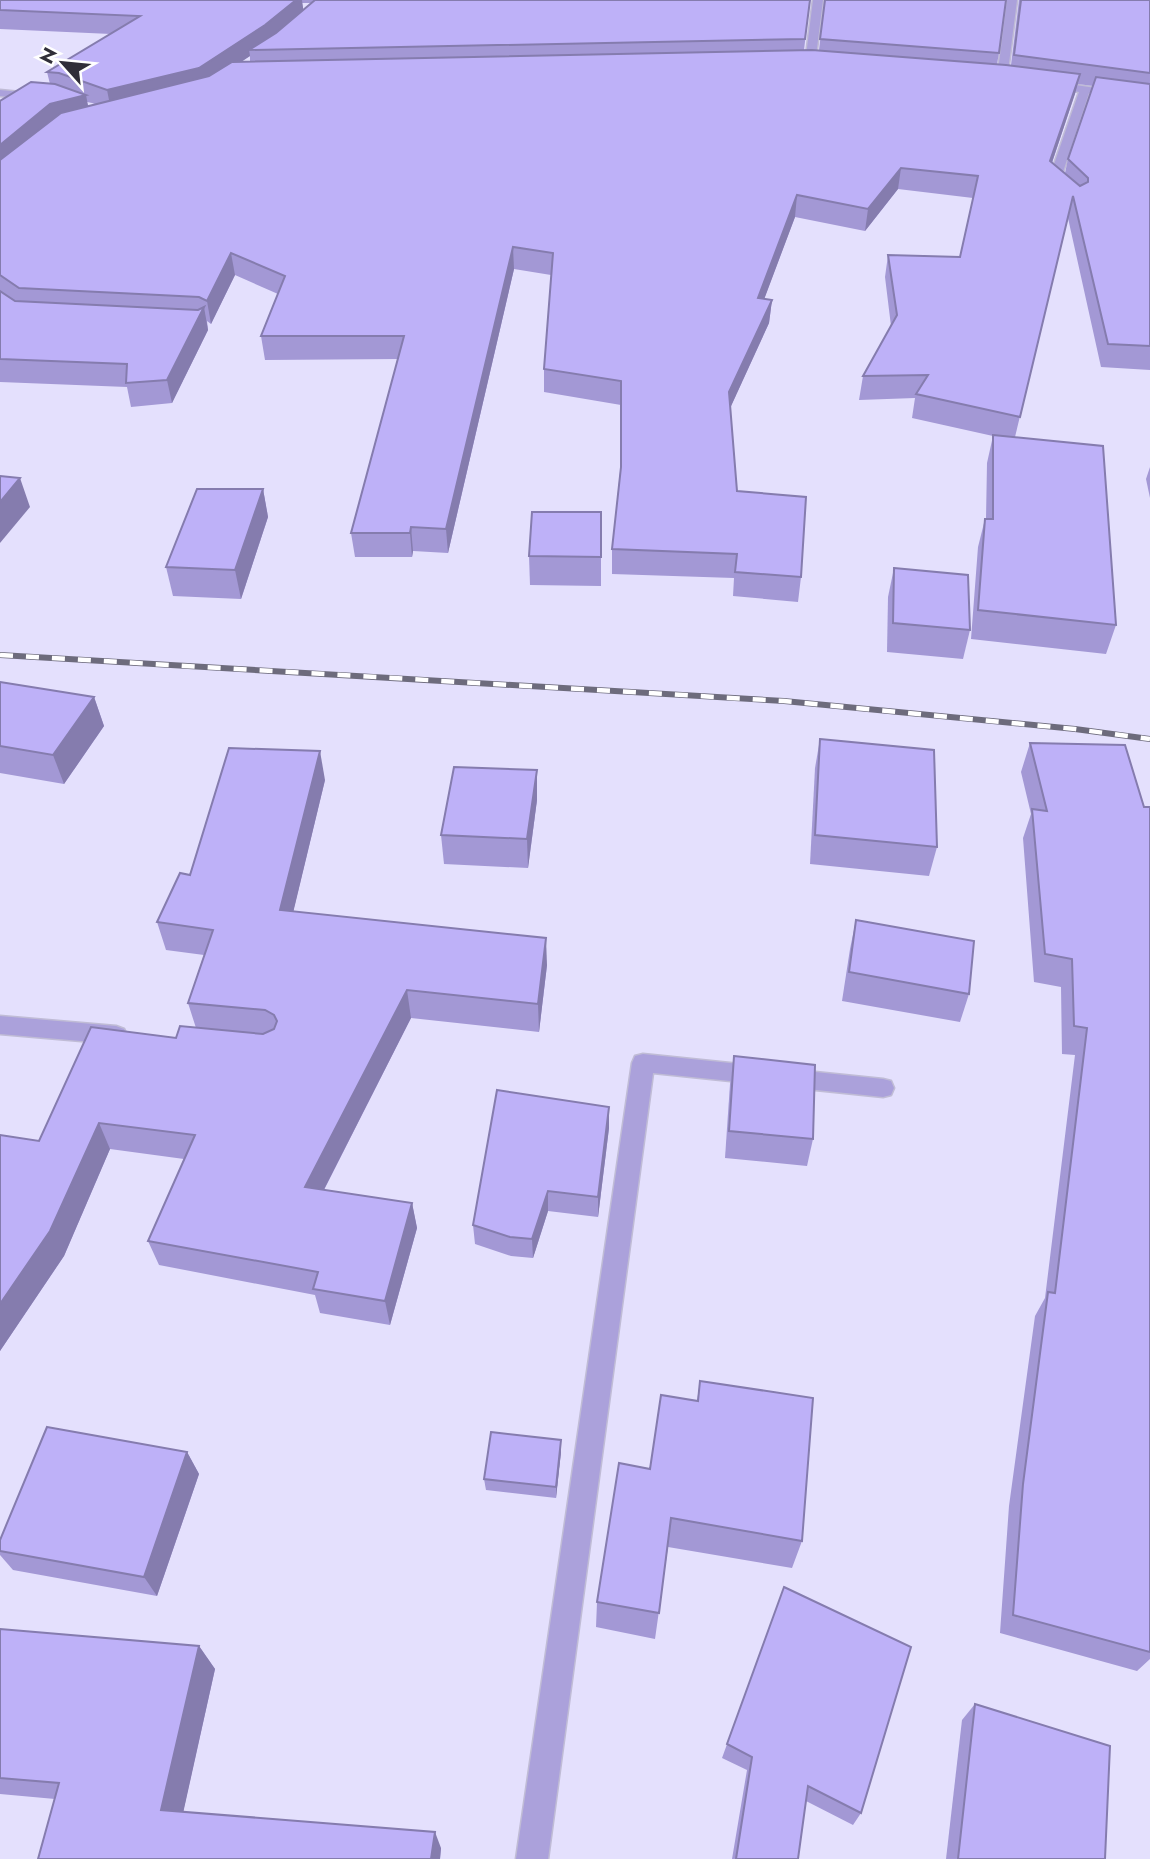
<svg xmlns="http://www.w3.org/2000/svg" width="1150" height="1859" viewBox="0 0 1150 1859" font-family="Jost,sans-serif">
	<rect width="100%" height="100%" fill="#e4e0fd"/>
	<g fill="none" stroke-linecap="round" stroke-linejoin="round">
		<defs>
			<g id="minor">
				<path d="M813,0H823L815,64L810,67L805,64Z"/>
				<path d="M1007,0H1017L1007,79L1002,82L997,79Z"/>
				<path d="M1048,81L1150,96V102L1089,93L1060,181L1068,190L1062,194L1048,182L1079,92L1044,86V82Z"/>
				<path d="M0,90L40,94L45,97L40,100L0,96Z"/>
				<path d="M0,1016L116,1026L124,1029L127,1035L124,1041L116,1044L0,1034Z"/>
				<path d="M643,1054L883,1079L891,1081L894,1088L891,1095L883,1097L653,1073L548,1859H516L632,1063L635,1056Z"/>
			</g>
		</defs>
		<!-- minor casing -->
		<use href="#minor" stroke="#c0bcd6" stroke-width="3"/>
		<!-- minor -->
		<use href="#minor" fill="#aba1db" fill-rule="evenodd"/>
		<defs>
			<path id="rail" d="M0,655L784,701L1075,729L1150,739"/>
		</defs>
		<!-- rail casing -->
		<use href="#rail" stroke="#6d6b7c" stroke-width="6"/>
		<!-- rail -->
		<use href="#rail" stroke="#fff" stroke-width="4.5" stroke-dasharray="13" stroke-linecap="butt"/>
	</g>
	<!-- wall -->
	<g fill="#a398d5" fill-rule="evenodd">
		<path d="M0,0H810L804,50H819L825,0L999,53L997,64L1011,65L1019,0H1150V370L1101,367L1068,218L1015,437L1116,625L1106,654L971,639L978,547L985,519H986L987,463L993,436L912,418L915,398L859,400L863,376L891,326L885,277L888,255L960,257L973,198L898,189L865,231L795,217L764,299L772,300L769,323L730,408L737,491L801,577L798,602L733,596L734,578L612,574V549L620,472L621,405L544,392V369L551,275L514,269L448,553L413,551L412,557H355L351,533L398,359L265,360L261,336L278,294L235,275L211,324L207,321L208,330L172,403L131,407L127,387L0,382V101L50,84L47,72L111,34L0,29ZM302,3H311L303,10ZM250,56V61H241ZM1078,84L1093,86L1068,159L1065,173L1052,163ZM87,102L92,103L95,104L88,106Z"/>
		<path d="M1150,467V498L1146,479Z"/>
		<path d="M263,489L268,517L241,599L173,596L166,567Z"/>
		<path d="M601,512V586L530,585L529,556Z"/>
		<path d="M894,568L970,630L963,659L887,652L888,597Z"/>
		<path d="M0,682L94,697L104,726L64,784L0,773Z"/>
		<path d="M820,739L937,847L929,876L810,864L815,768Z"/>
		<path d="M1030,743L1144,807H1150V1659L1137,1671L1000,1633L1009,1506L1035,1316L1045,1298L1075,1055L1062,1054L1061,987L1034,982L1023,838L1031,814L1021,772Z"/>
		<path d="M325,780L293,912L547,965L539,1032L411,1018L324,1190L412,1203L417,1228L390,1325L320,1313L315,1295L159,1265L148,1241L184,1159L110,1149L64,1256L0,1351V1135L39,1141L176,1038L196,1028L188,1003L204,955L166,950L157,922L190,875Z"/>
		<path d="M537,800L528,868L444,864L441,835Z"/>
		<path d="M856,920L969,994L960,1022L842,1001L850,949Z"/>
		<path d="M734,1056L813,1139L807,1166L725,1158L730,1084Z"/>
		<path d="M609,1107V1128L598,1217L548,1211L533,1258L511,1256L475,1244L473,1225Z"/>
		<path d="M700,1381L802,1541L792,1568L668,1547L655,1639L596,1627L597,1602L650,1469L697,1401Z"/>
		<path d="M561,1440V1452L556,1498L486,1490L484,1479Z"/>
		<path d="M187,1452L199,1474L157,1596L13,1570L0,1555V1540Z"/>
		<path d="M784,1587L861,1813L853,1825L806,1801L798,1859H732L747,1770L722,1758Z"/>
		<path d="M0,1629L199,1646L215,1669L183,1812L441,1848L440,1859H38L55,1799L0,1794Z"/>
		<path d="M975,1704L1105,1859H946L962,1720Z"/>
	</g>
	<!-- shaded-wall -->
	<g fill="#857cae">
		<path d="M296,0H302L304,15L249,50L250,56L203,88L111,110L107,90Z"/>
		<path d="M1080,74L1075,94L1045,183L1050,161Z"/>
		<path d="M86,95L90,116L0,172V145L50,104Z"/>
		<path d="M901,168L898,189L865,231L868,209Z"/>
		<path d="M797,195L795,217L756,321L758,298Z"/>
		<path d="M513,247L514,269L448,553L446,529Z"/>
		<path d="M231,253L235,275L211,324L207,301Z"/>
		<path d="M772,300L769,323L727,415L729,392Z"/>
		<path d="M204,307L208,330L172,403L167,380Z"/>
		<path d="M20,478L30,507L0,543V502Z"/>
		<path d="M263,489L268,517L241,599L235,570Z"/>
		<path d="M411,527L413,551L412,557L410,533Z"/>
		<path d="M94,697L104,726L64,784L53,755Z"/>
		<path d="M320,751L325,780L287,938L280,910Z"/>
		<path d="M537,770V800L528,868L527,839Z"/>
		<path d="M546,938L547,965L539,1032L538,1004Z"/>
		<path d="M407,990L411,1018L312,1213L305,1187Z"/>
		<path d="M609,1107V1128L598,1217V1197Z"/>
		<path d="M99,1123L110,1149L64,1256L0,1351V1304Z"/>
		<path d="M548,1191V1211L533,1258L532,1239Z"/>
		<path d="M412,1203L417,1228L390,1325L385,1301Z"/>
		<path d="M561,1440V1452L556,1498V1487Z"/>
		<path d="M187,1452L199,1474L157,1596L144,1577Z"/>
		<path d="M199,1646L215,1669L180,1827L161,1810Z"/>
		<path d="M435,1832L441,1848L440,1859H431Z"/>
	</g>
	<!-- building -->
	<g fill="#beb1f8" stroke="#857cae" stroke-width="2">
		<path d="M0,0H296L265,25L199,68L107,90L59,73L47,72L140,16L0,10Z"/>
		<path d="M315,0H810L805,39L249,50L276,33Z"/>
		<path d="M825,0H1006L999,53L820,39Z"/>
		<path d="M1021,0H1150V73L1014,55Z"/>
		<path d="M812,50L1006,65L1080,74L1050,161L1080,186L1088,182V178L1068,159L1096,77L1150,84V346L1108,344L1073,196L1020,417L916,394L928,375L863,376L897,315L888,255L960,257L978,176L901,168L868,209L797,195L758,298L772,300L729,392L737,491L806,497L801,577L735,572L737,554L612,549L621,467V381L544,369L553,253L513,247L446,529L411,527L410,533H351L404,336H261L285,276L231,253L207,301L199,297L19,288L0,275V160L61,113L209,76L232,62Z"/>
		<path d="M31,82L55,84L86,95L50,104L0,145V101Z"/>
		<path d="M0,291L15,301L198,310L204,307L167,380L126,383L127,364L0,359Z"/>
		<path d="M993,435L1103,446L1116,625L978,610L985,519H993Z"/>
		<path d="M0,476L20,478L0,502Z"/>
		<path d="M197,489H263L235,570L166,567Z"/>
		<path d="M532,512H601V557L529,556Z"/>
		<path d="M894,568L968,575L970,630L893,623Z"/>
		<path d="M0,682L94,697L53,755L0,746Z"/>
		<path d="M820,739L934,750L937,847L815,835Z"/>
		<path d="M1030,743L1125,745L1144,807H1150V1652L1013,1615L1023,1484L1048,1292L1055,1293L1087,1028L1074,1026L1072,959L1045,954L1032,809L1047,811Z"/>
		<path d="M229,748L320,751L280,910L546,938L538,1004L407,990L305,1187L412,1203L385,1301L313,1289L318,1272L148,1241L195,1135L99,1123L50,1231L0,1304V1135L39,1141L91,1027L176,1038L180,1026L263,1034L274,1029L277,1021L274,1015L265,1010L188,1003L213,930L157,922L180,873L190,875Z"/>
		<path d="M454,767L537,770L527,839L441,835Z"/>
		<path d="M856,920L974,941L969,994L849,972Z"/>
		<path d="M734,1056L815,1065L813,1139L729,1131Z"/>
		<path d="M497,1090L609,1107L598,1197L548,1191L532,1239L510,1237L473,1225Z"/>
		<path d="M700,1381L813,1398L802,1541L671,1518L659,1613L597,1602L619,1463L650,1469L661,1395L698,1401Z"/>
		<path d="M47,1427L187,1452L144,1577L0,1551V1540Z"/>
		<path d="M491,1432L561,1440L556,1487L484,1479Z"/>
		<path d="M784,1587L911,1647L861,1813L808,1786L798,1859H736L752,1757L727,1744Z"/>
		<path d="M0,1629L199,1646L161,1810L435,1832L431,1859H38L59,1783L0,1778Z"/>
		<path d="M975,1704L1110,1746L1105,1859H958Z"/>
	</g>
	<!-- north arrow -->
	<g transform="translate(63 63) rotate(297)" stroke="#ffffff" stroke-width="5" paint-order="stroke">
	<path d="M0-5L12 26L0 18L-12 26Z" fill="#302e39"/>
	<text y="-10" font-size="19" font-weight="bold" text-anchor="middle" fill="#302e39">N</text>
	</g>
</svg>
